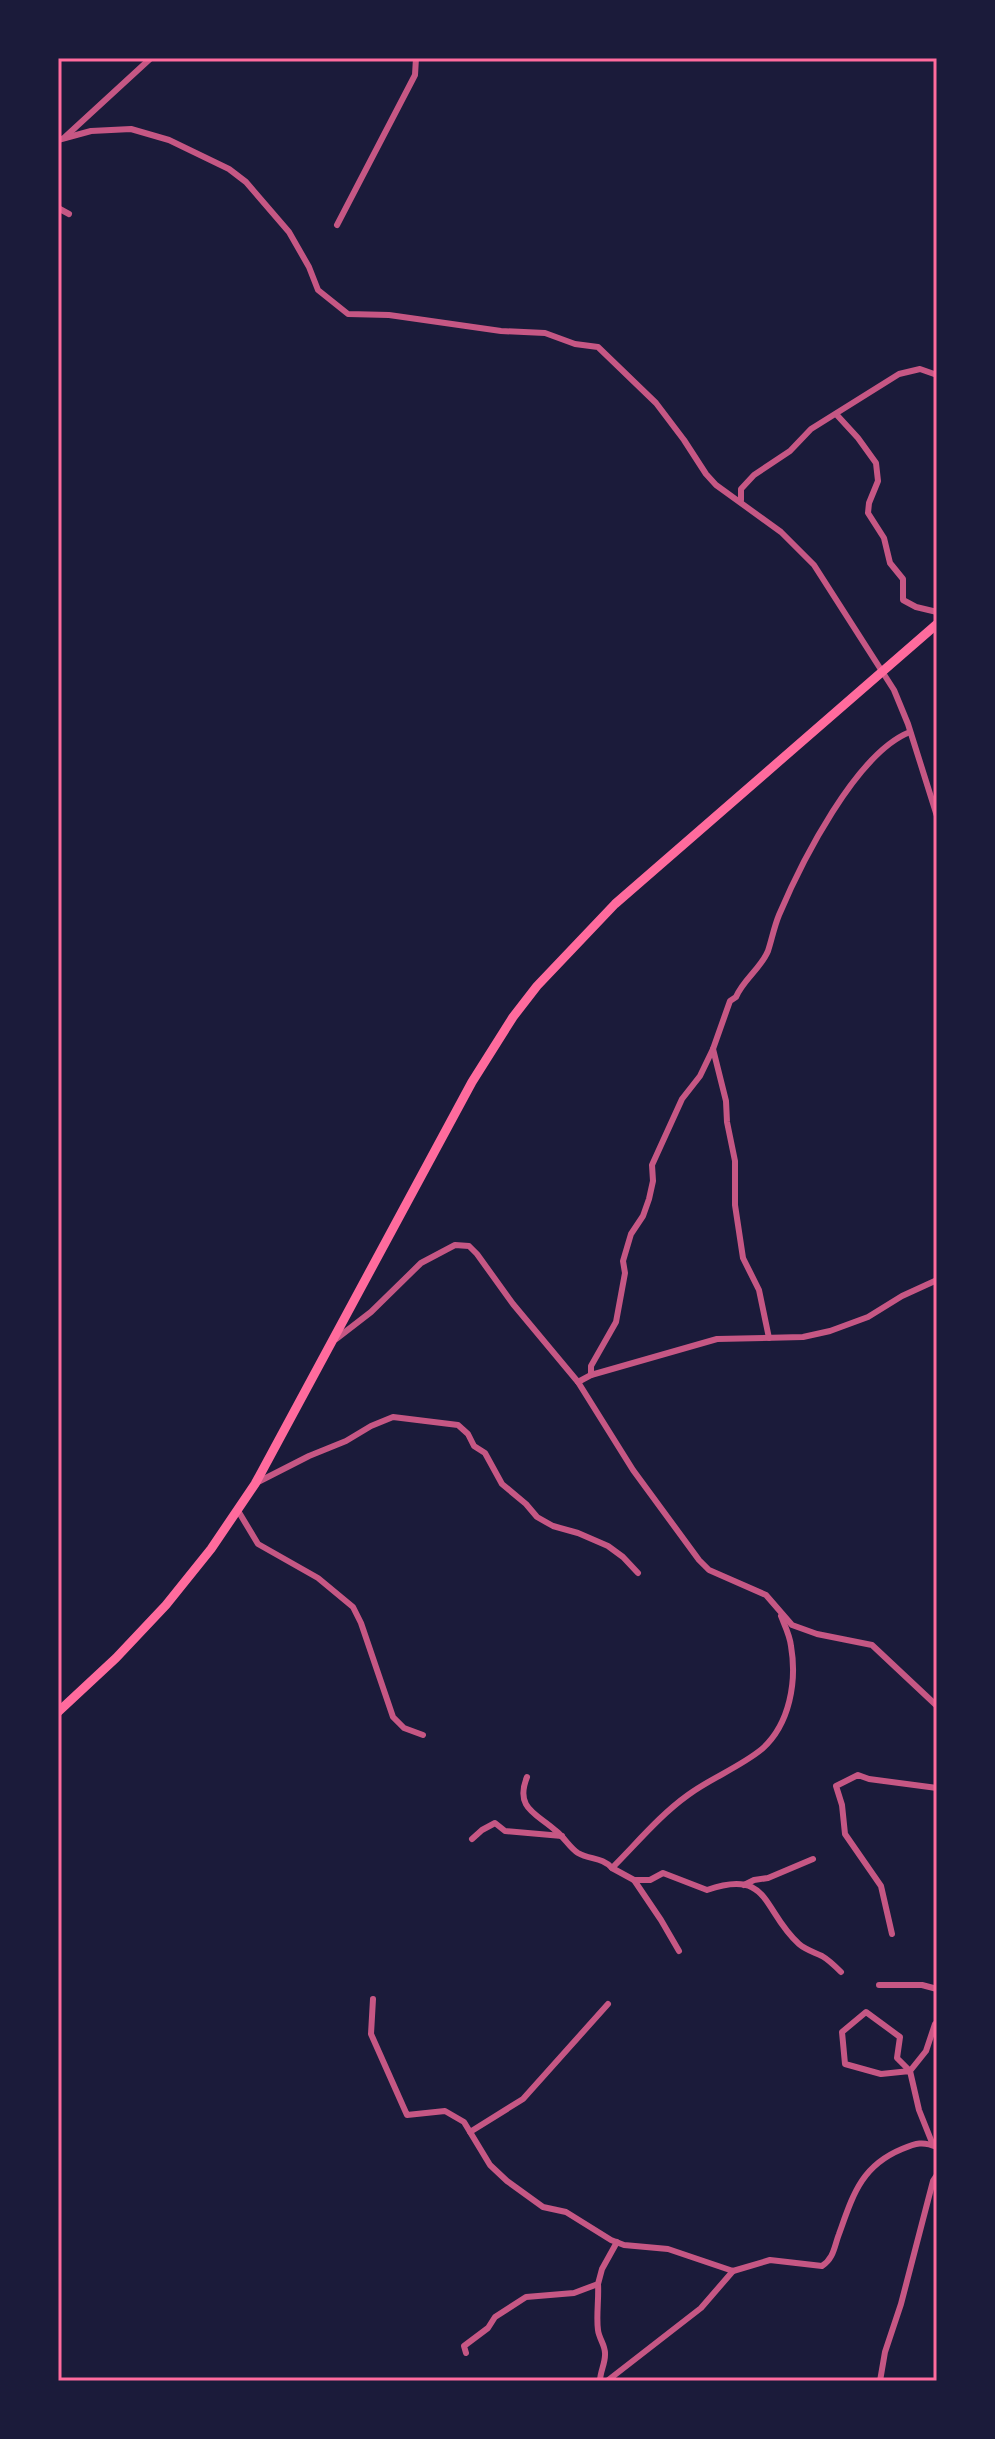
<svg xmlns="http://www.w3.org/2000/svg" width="995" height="2439" viewBox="0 0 995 2439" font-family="'Exo 2',sans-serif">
	<rect width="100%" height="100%" fill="#1b1b3a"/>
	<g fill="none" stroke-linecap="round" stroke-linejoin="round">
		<!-- minor -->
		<g stroke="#c65784" stroke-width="6">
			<path d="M65,137L151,58"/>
			<path d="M58,140L91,131L131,129L169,140L229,169L246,182L289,232L309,267L318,290L348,314L389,315L501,331L545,333L575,344L598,347L656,403L684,440L706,474L716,485L781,532L814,565L894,690L908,724L937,816"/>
			<path d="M58,208L69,214"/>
			<path d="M337,225L415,75L416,58"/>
			<path d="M836,414L858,438L876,463L878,481L869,503L868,513L884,538L890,563L903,579V600L916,607L937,612"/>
			<path d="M741,500V489L754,475L790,451L811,429L899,374L920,369L937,375"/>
			<path d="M713,1049L726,1101L727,1122L735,1161V1205L743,1258L759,1290L769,1338"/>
			<path d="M336,1339L371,1312L421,1263L455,1245L469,1246L477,1254L513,1304L578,1382L633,1470L699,1560L709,1570L766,1595L792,1625L817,1634L872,1645L937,1706"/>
			<path d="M591,1375V1366L616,1322L625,1273L623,1261L631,1234L643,1216L649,1199L653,1181L652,1165L682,1099L700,1076L713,1049L730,1001L736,997C743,980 761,968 768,951C772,939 774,927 779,915C801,863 856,753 910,732"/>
			<path d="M578,1382L591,1375L717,1339L803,1337L830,1331L868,1317L902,1296L937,1280"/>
			<path d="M258,1482L309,1456L346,1441L371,1426L393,1417L458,1425L468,1434L474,1446L485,1453L502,1484L526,1504L537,1517L553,1526L578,1533L608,1546L623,1557L638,1573"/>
			<path d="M237,1509L258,1544L318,1578L353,1607L361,1623L393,1717L404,1728L423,1735"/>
			<path d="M527,1777C514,1809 538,1814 556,1831C564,1837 570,1848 578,1853C590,1860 602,1857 612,1868"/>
			<path d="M472,1839L482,1830L495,1823L505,1831L562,1836"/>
			<path d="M634,1880H650L663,1873L707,1890C771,1868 762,1911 799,1944C806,1950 814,1952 822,1956C829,1960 835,1966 841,1972"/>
			<path d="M744,1885L754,1880L768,1878L813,1859"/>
			<path d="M892,1934L881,1886L845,1834L842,1805L836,1786L858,1775L869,1779L937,1788"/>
			<path d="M679,1951L661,1920L634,1880L612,1868C637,1843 660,1815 688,1795C711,1778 740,1767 762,1749C790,1724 797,1681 791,1646C790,1636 785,1626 781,1616"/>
			<path d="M879,1985H922L937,1989"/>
			<path d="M373,1999L371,2034L407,2115L445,2111L464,2122L490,2165L507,2181L543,2207L566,2212L611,2240L624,2245L668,2249L733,2271L770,2260L822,2266C834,2258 834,2247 839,2234C853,2195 861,2166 902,2149C916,2143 923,2141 937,2147"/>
			<path d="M470,2132L523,2099L608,2004"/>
			<path d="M933,2145L919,2110L910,2071L897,2058L900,2037L866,2012L842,2032L845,2064L881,2074L910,2071L926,2051L935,2024"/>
			<path d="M598,2284C599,2299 596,2316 598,2330C599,2339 606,2346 605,2355C605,2364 600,2372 600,2381"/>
			<path d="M466,2353L464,2346L488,2328L495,2317L526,2297L574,2293L598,2284L602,2269L617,2242"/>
			<path d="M607,2381L701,2308L733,2271"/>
			<path d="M880,2381L885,2352L901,2304L933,2181L937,2175"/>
		</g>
		<!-- secondary -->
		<path stroke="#ff6b9d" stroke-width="9" d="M58,1712L116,1658L166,1605L211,1549L255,1484L472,1082L513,1017L537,986L615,904L937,624"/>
	</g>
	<!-- border -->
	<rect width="995" height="2439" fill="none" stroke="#1b1b3a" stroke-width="120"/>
	<rect x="60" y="60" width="875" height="2319" fill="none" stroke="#ff6b9d" stroke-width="3"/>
</svg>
